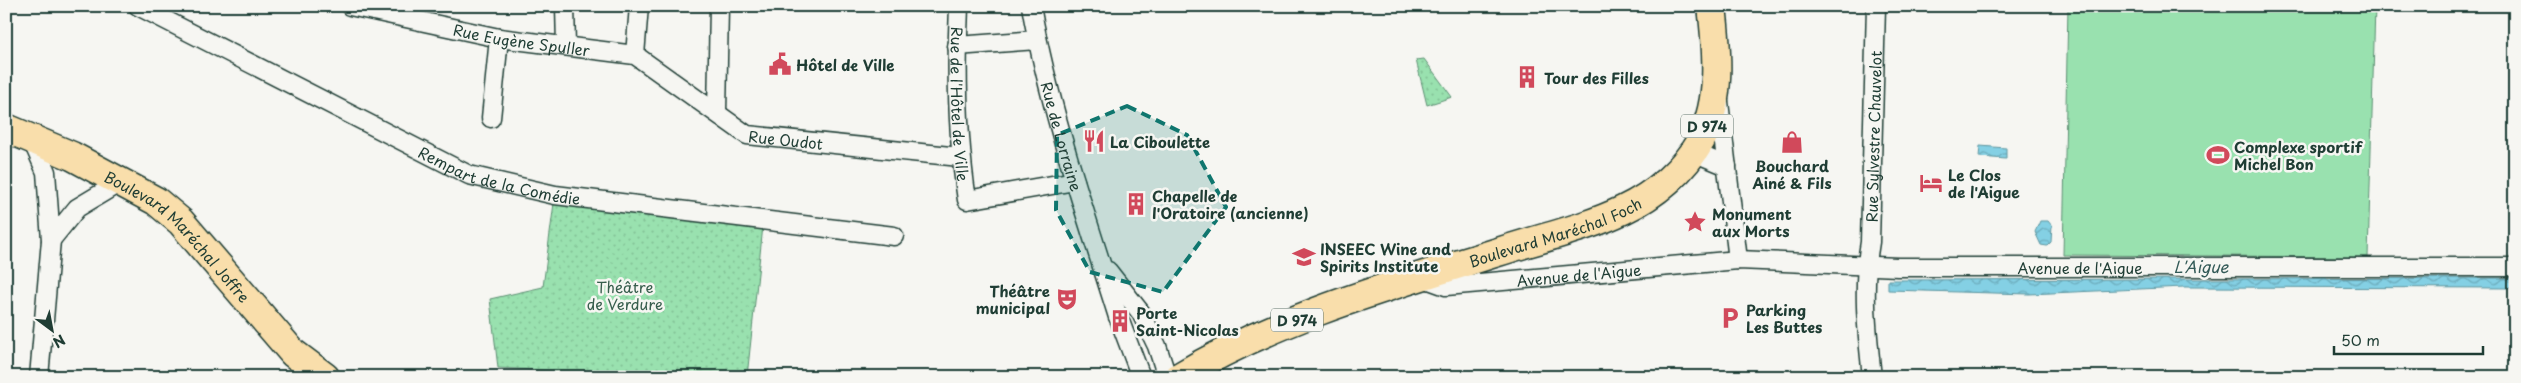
<svg xmlns="http://www.w3.org/2000/svg" width="2521" height="383" viewBox="0 0 2521 383" font-family="'Playpen Sans',sans-serif">
	<defs>
		<pattern id="grass-dots" width="8" height="8" patternUnits="userSpaceOnUse" patternTransform="scale(1.25)"><rect width="8" height="8" fill="#99e1af"/><path d="M2 2h.1M6 6h.1" fill="none" stroke="#83c297" stroke-width="1.8" stroke-linecap="round"/></pattern>
		<pattern id="water-waves" width="16" height="10" patternUnits="userSpaceOnUse" patternTransform="scale(1.25)"><rect width="16" height="10" fill="#84d0e4"/><path d="M0 5q4-4 8 0t8 0" fill="none" stroke="#6baaba"/></pattern>
	</defs>
	<rect width="100%" height="100%" fill="#f6f6f2"/>
	<filter id="ink" filterUnits="userSpaceOnUse"><feTurbulence type="fractalNoise" baseFrequency=".02" numOctaves="2"/><feDisplacementMap in="SourceGraphic" scale="10" xChannelSelector="R" yChannelSelector="G"/><feConvolveMatrix kernelMatrix="1 2 1 2 8 2 1 2 1" color-interpolation-filters="sRGB"/></filter>
	<g filter="url(#ink)">
		<!-- grass -->
		<g fill="url(#grass-dots)" stroke="#5c8f72">
			<path d="M1424,59L1452,97L1427,105L1416,60Z"/>
			<path d="M554,203L661,217L763,226L747,377H593L570,372L498,368L490,299L543,287Z"/>
		</g>
		<!-- pitch -->
		<path fill="#99e1af" stroke="#5c8f72" d="M2068,6H2375L2368,257L2063,255Z"/>
		<!-- water -->
		<g fill="url(#water-waves)" stroke="#5c959e">
			<path d="M1980,146L2006,148V159L1979,157Z"/>
			<path d="M2040,221H2048L2052,226L2051,242L2047,246L2041,245L2035,232Z"/>
			<path d="M2515,278V288L2184,287L2029,294L1888,290V280Z"/>
		</g>
		<g fill="none" stroke-linecap="round" stroke-linejoin="round">
			<defs>
				<g id="street">
					<path id="s1" d="M138,6L469,175L555,195L894,236"/>
					<path id="s2" d="M350,6L499,38L635,55L747,135L960,157"/>
					<path d="M565,6L566,46"/>
					<path id="s3" d="M959,6C956,71 957,135 967,200L1075,181"/>
					<path id="s4" d="M1031,6C1050,112 1086,215 1118,317"/>
					<path d="M957,46L1037,40"/>
					<path d="M635,55L639,6"/>
					<path d="M1719,102L1738,260"/>
					<path d="M717,113L719,6"/>
					<path d="M491,118L499,38"/>
					<path d="M31,138L46,172L51,240L39,377"/>
					<path d="M1693,152L1727,166"/>
					<path d="M51,240L77,208L122,181"/>
					<path d="M1108,271L1141,313L1157,346L1167,377"/>
					<path id="s5" d="M1421,277L1446,286L1738,260L1898,267H2515"/>
					<path d="M1121,324L1141,377"/>
					<path id="s6" d="M1872,377C1867,331 1862,288 1870,242L1876,6"/>
				</g>
				<g id="primary">
					<path id="s7" d="M6,128L72,156L156,201L181,222L293,353L325,377"/>
					<path id="s8" d="M1179,377C1276,318 1390,286 1498,252C1540,238 1584,229 1623,210C1655,195 1684,170 1701,140C1722,99 1717,50 1712,6"/>
				</g>
			</defs>
			<!-- street casing -->
			<use href="#street" stroke="#1f3d34" stroke-width="21"/>
			<!-- primary casing -->
			<use href="#primary" stroke="#1f3d34" stroke-width="31"/>
			<!-- street -->
			<use href="#street" stroke="#f6f6f2" stroke-width="18"/>
			<!-- primary -->
			<use href="#primary" stroke="#f9deab" stroke-width="28"/>
		</g>
	</g>
	<!-- marked area -->
	<path fill="#0f766e" fill-opacity="0.2" stroke="#0f766e" stroke-width="4" stroke-dasharray="10 6" stroke-linejoin="round" d="M1127,106L1187,135L1226,207L1163,292L1090,272L1056,210L1057,135Z"/>
	<!-- icons -->
	<defs>
		<symbol id="civic-bare" viewBox="-9 -9 18 18"><path d="M-.6-6.5H3V-4.5H.6V-3L4-1V1h2V6H-6V1h2V-1L-.6-3ZM-1.2 2.5V6h2.4V2.5Z" fill="#d1495b" stroke="#f6f6f2" stroke-width="2.5" paint-order="stroke"/></symbol>
		<symbol id="building-bare" viewBox="-9 -9 18 18"><path d="M-4-6H4V6H1V3H-1V6H-4ZM-2.5-4.3h1.7v1.8h-1.7ZM.8-4.3h1.7v1.8H.8ZM-2.5-1h1.7V.8h-1.7ZM.8-1h1.7V.8H.8Z" fill="#d1495b" stroke="#f6f6f2" stroke-width="2.5" paint-order="stroke"/></symbol>
		<symbol id="restaurant-bare" viewBox="-9 -9 18 18"><path d="M-5-6h1v4h1v-4h1v4h1v-4h1v5L-1.5 .5V6h-2V.5L-5-1ZM5-6V6H3V1.5H1.5Q1.5-4 5-6Z" fill="#d1495b" stroke="#f6f6f2" stroke-width="2.5" paint-order="stroke"/></symbol>
		<symbol id="shop-bare" viewBox="-9 -9 18 18"><path d="M-5-2.5h2.3a2.7 3.5 0 0 1 5.4 0H5L5.5 6h-11ZM-1.5-2.5h3a1.5 2.3 0 0 0-3 0Z" fill="#d1495b" stroke="#f6f6f2" stroke-width="2.5" paint-order="stroke"/></symbol>
		<symbol id="stadium-bare" viewBox="-9 -9 18 18"><path d="M0-5a6.5 5 0 1 0 0 10a6.5 5 0 1 0 0-10ZM-3.5-1.8h7v3.6h-7Z" fill="#d1495b" stroke="#f6f6f2" stroke-width="2.5" paint-order="stroke"/></symbol>
		<symbol id="hotel-bare" viewBox="-9 -9 18 18"><path d="M-6-4.5h1.5V1H6V5H4.5V3h-9V5H-6ZM-4 0a1.8 1.8 0 1 1 3.6 0ZM.5 0V-2.5h3Q6-2.5 6 0Z" fill="#d1495b" stroke="#f6f6f2" stroke-width="2.5" paint-order="stroke"/></symbol>
		<symbol id="sight-bare" viewBox="-9 -9 18 18"><path d="M0-6L1.8-2.2L6-1.7L2.9 1.2L3.7 5.4L0 3.3L-3.7 5.4L-2.9 1.2L-6-1.7L-1.8-2.2Z" fill="#d1495b" stroke="#f6f6f2" stroke-width="2.5" paint-order="stroke"/></symbol>
		<symbol id="university-bare" viewBox="-9 -9 18 18"><path d="M0-5L7-2L0 1L-7-2ZM-4 1L0 2.5L4 1V4Q0 6-4 4Z" fill="#d1495b" stroke="#f6f6f2" stroke-width="2.5" paint-order="stroke"/></symbol>
		<symbol id="theatre-bare" viewBox="-9 -9 18 18"><path d="M-5-5.5Q0-4 5-5.5V0Q5 5 0 6Q-5 5-5 0ZM-3.3-2.5H-1v1.5H-3.3ZM1-2.5H3.3v1.5H1ZM-2.8 1Q0 5.5 2.8 1Z" fill="#d1495b" stroke="#f6f6f2" stroke-width="2.5" paint-order="stroke"/></symbol>
		<symbol id="parking-bare" viewBox="-9 -9 18 18"><path d="M-3.5-5.5H1a3.5 3.5 0 0 1 0 7H-1V5.5H-3.5ZM-1-3.4V-.6H.8a1.4 1.4 0 0 0 0-2.8Z" fill="#d1495b" stroke="#f6f6f2" stroke-width="2.5" paint-order="stroke"/></symbol>
	</defs>
	<g fill-rule="evenodd">
		<use href="#civic-bare" x="764" y="48" width="32" height="32"/>
		<use href="#building-bare" x="1511" y="61" width="32" height="32"/>
		<use href="#restaurant-bare" x="1078" y="125" width="32" height="32"/>
		<use href="#shop-bare" x="1776" y="126" width="32" height="32"/>
		<use href="#stadium-bare" x="2202" y="139" width="32" height="32"/>
		<use href="#hotel-bare" x="1915" y="167" width="32" height="32"/>
		<use href="#building-bare" x="1120" y="188" width="32" height="32"/>
		<use href="#sight-bare" x="1679" y="206" width="32" height="32"/>
		<use href="#university-bare" x="1288" y="241" width="32" height="32"/>
		<use href="#theatre-bare" x="1051" y="283" width="32" height="32"/>
		<use href="#parking-bare" x="1714" y="302" width="32" height="32"/>
		<use href="#building-bare" x="1104" y="305" width="32" height="32"/>
	</g>
	<g text-anchor="middle" dominant-baseline="central" stroke-width="5" stroke-linejoin="round" paint-order="stroke">
		<!-- shield labels -->
		<g fill="#f6f6f2" stroke="#60746d" stroke-width="1">
			<rect x="1681" y="114.5" width="52" height="23" rx="4"/>
			<rect x="1271" y="308.5" width="52" height="23" rx="4"/>
		</g>
		<g font-size="14" font-weight="bold" fill="#1f3d34">
			<text x="1707" y="126">D 974</text>
			<text x="1297" y="320">D 974</text>
		</g>
		<!-- street labels -->
		<g font-size="15" fill="#1f3d34" stroke="#f6f6f2">
			<text stroke="none"><textPath href="#s2" startOffset="175">Rue Eugène Spuller</textPath></text>
			<text stroke="none"><textPath href="#s3" startOffset="98">Rue de l'Hôtel de Ville</textPath></text>
			<text stroke="none"><textPath href="#s4" startOffset="134">Rue de Lorraine</textPath></text>
			<text stroke="none"><textPath href="#s6" startOffset="241">Rue Sylvestre Chauvelot</textPath></text>
			<text stroke="none"><textPath href="#s2" startOffset="466">Rue Oudot</textPath></text>
			<text stroke="none"><textPath href="#s1" startOffset="401">Rempart de la Comédie</textPath></text>
			<text stroke="none"><textPath href="#s8" startOffset="404">Boulevard Maréchal Foch</textPath></text>
			<text stroke="none"><textPath href="#s7" startOffset="206">Boulevard Maréchal Joffre</textPath></text>
			<text stroke="none"><textPath href="#s5" startOffset="662">Avenue de l'Aigue</textPath></text>
			<text stroke="none"><textPath href="#s5" startOffset="160">Avenue de l'Aigue</textPath></text>
		</g>
		<!-- poi labels -->
		<g font-size="15" font-weight="bold" fill="#1f3d34" stroke="#f6f6f2" text-anchor="start">
			<text x="796" y="64">Hôtel de Ville</text>
			<text x="1544" y="77">Tour des Filles</text>
			<text x="1110" y="141">La Ciboulette</text>
			<text x="2234" y="146">Complexe sportif<tspan x="2234" dy="17">Michel Bon</tspan></text>
			<text x="1792" y="165" text-anchor="middle">Bouchard<tspan x="1792" dy="17">Ainé &amp; Fils</tspan></text>
			<text x="1948" y="174">Le Clos<tspan x="1948" dy="17">de l'Aigue</tspan></text>
			<text x="1152" y="195">Chapelle de<tspan x="1152" dy="17">l'Oratoire (ancienne)</tspan></text>
			<text x="1712" y="213">Monument<tspan x="1712" dy="17">aux Morts</tspan></text>
			<text x="1320" y="248">INSEEC Wine and<tspan x="1320" dy="17">Spirits Institute</tspan></text>
			<text x="1050" y="290" text-anchor="end">Théâtre<tspan x="1050" dy="17">municipal</tspan></text>
			<text x="1746" y="309">Parking<tspan x="1746" dy="17">Les Buttes</tspan></text>
			<text x="1136" y="312">Porte<tspan x="1136" dy="17">Saint-Nicolas</tspan></text>
		</g>
		<!-- park labels -->
		<g font-size="15" fill="#375e4d" stroke="#f6f6f2">
			<text x="625" y="286">Théâtre<tspan x="625" dy="17">de Verdure</tspan></text>
		</g>
		<!-- water labels -->
		<g font-size="16" font-style="italic" fill="#335a57" stroke="#f6f6f2">
			<text x="2201" y="266">L'Aigue</text>
		</g>
	</g>
	<!-- margin -->
	<rect width="2521" height="383" fill="none" stroke="#f6f6f2" stroke-width="25"/>
	<rect x="12" y="12" width="2496" height="358" fill="none" stroke="#1f3d34" stroke-width="2" filter="url(#ink)"/>
	<!-- north arrow -->
	<g transform="translate(52 330) rotate(148)" stroke="#f6f6f2" stroke-width="4" paint-order="stroke">
	<path d="M0-4L9 19L0 12L-9 19Z" fill="#1f3d34"/>
	<text y="-8" font-size="14" font-weight="bold" text-anchor="middle" fill="#1f3d34">N</text>
	</g>
	<!-- scale -->
	<path d="M2334 346v8h149v-8" fill="none" stroke="#1f3d34" stroke-width="2.5"/>
	<text x="2341" y="346" font-size="15" fill="#1f3d34" stroke="#f6f6f2" stroke-width="4" paint-order="stroke">50 m</text>
</svg>
